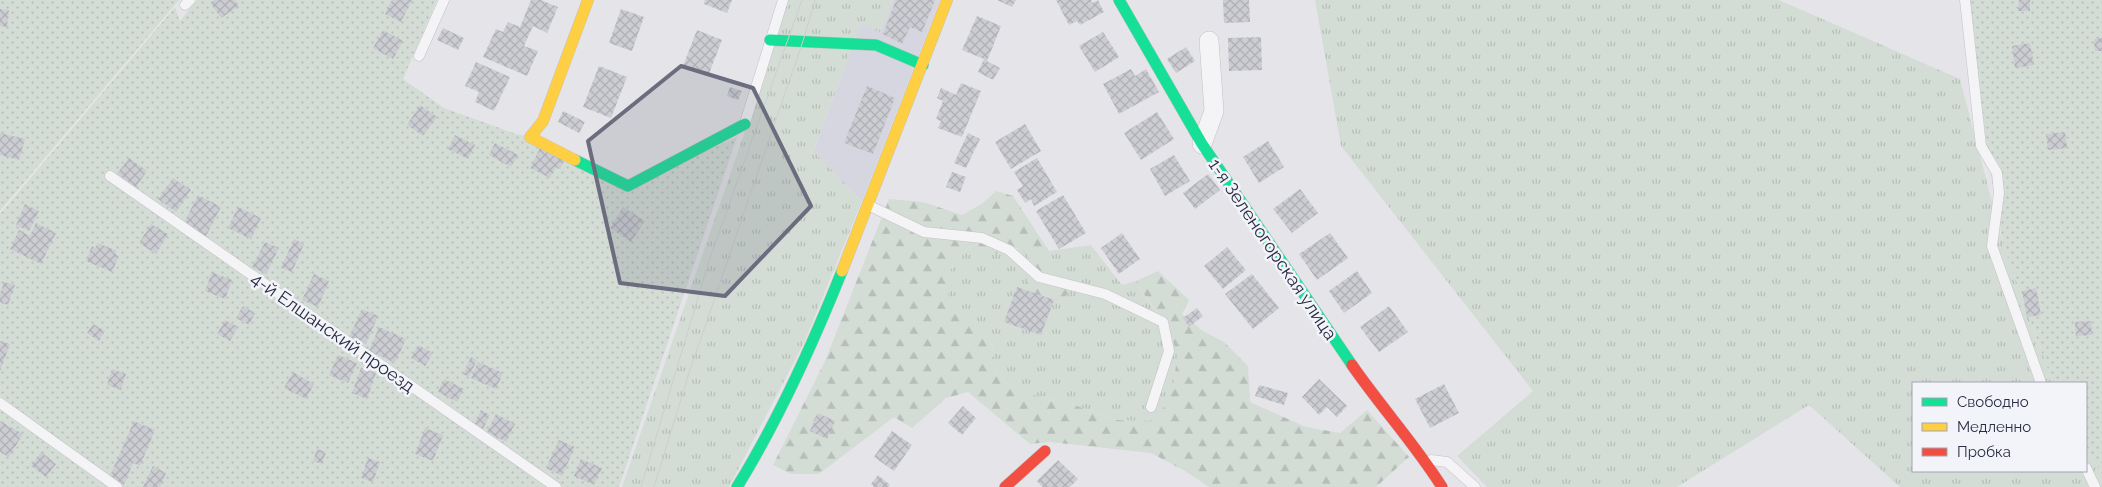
<svg xmlns="http://www.w3.org/2000/svg" width="2102" height="487" viewBox="0 0 2102 487" font-family="Raleway,sans-serif">
	<defs>
		<pattern id="grass-tufts" width="24" height="20" patternUnits="userSpaceOnUse" patternTransform="scale(1.25)"><rect width="24" height="20" fill="#d3ddd5"/><path d="M3 7l-1-3M5 7V3M7 7l1-3M15 17l-1-3M17 17v-4M19 17l1-3" fill="none" stroke="#b5beb8"/></pattern>
		<pattern id="forest-firs" width="22" height="20" patternUnits="userSpaceOnUse" patternTransform="scale(1.25)"><rect width="22" height="20" fill="#d3ddd5"/><path d="M5 1l3.5 6h-7zM16 11l3.5 6h-7z" fill="#b5beb8"/></pattern>
		<pattern id="garden-dots" width="8" height="8" patternUnits="userSpaceOnUse" patternTransform="scale(1.25)"><rect width="8" height="8" fill="#d3ddd5"/><path d="M2 2h.1M6 6h.1" fill="none" stroke="#b5beb8" stroke-width="1.8" stroke-linecap="round"/></pattern>
		<pattern id="building-cross-hatch" width="8" height="8" patternUnits="userSpaceOnUse" patternTransform="scale(1.25)"><rect width="8" height="8" fill="#cccdd2"/><path d="M0 0l8 8M0 8l8-8" fill="none" stroke="#afb0b6"/></pattern>
	</defs>
	<rect width="100%" height="100%" fill="#e5e5e9"/>
	<!-- built -->
	<path fill="#d5d6df" d="M893,0H940L862,201L813,152L861,23L880,32Z"/>
	<!-- grass -->
	<g fill="url(#grass-tufts)">
		<path d="M787,0H893L880,32L861,24L813,151L862,201L804,343L729,487H622L743,137Z"/>
		<path d="M1315,0H1779L1960,79L2003,244L2053,383H1913V471H2086V446L2102,475V487H1900L1809,405L1677,487H1487L1457,456L1533,391L1341,146Z"/>
		<path d="M1091,245L1122,285L1136,281C1148,305 1171,325 1177,352C1180,370 1179,389 1180,407L1150,422L1115,420L1058,399L1020,393L996,374L992,345L932,322L953,264L970,246L1049,251Z"/>
	</g>
	<!-- forest -->
	<path fill="url(#forest-firs)" d="M996,191L1013,196L1049,251L1040,261L1068,290L1064,303L1035,301L1026,288L1029,255L1017,248L1006,256L970,246L953,264L947,284L950,307L992,345L996,374L1020,393L1058,399L1115,420L1150,421C1168,405 1169,404 1174,379C1175,371 1178,360 1176,352C1172,325 1148,304 1136,281L1158,271L1189,300L1182,314L1203,331L1224,342L1248,366L1250,402L1306,427L1340,433L1367,410L1409,457L1376,487H1209L1185,471L1151,453L1050,442L1030,444L968,392L946,398L912,428L894,417L819,474H791L773,465L825,361L889,199L923,202L962,215L983,203Z"/>
	<!-- garden -->
	<g fill="url(#garden-dots)">
		<path d="M0,0H179L0,211Z"/>
		<path d="M197,0H437L403,79L444,108L516,134L530,137L627,186L737,137L619,487H123L0,396V214L175,7L180,21Z"/>
		<path d="M1968,0H2102V475L2086,446V383H2053L2003,244L1971,60Z"/>
		<path d="M0,407L109,487H0Z"/>
	</g>
	<!-- building -->
	<g fill="url(#building-cross-hatch)">
		<path d="M214,0H235L239,6L221,18L210,3Z"/>
		<path d="M392,0H412L401,22L385,14Z"/>
		<path d="M531,0H541L558,7L547,33L533,26L524,46L538,51L527,76L483,57L496,29L503,32L508,22L520,27Z"/>
		<path d="M705,0H732L727,13L704,4Z"/>
		<path d="M896,0H935L922,32L910,27L902,44L883,34Z"/>
		<path d="M997,0H1016L1012,7Z"/>
		<path d="M1056,0H1091L1092,3L1098,0L1104,12L1080,25L1077,21L1069,25Z"/>
		<path d="M1223,0H1249L1250,22L1224,23Z"/>
		<path d="M2019,0H2030V11H2018Z"/>
		<path d="M0,9L9,10L7,27L0,26Z"/>
		<path d="M621,9L644,17L632,51L609,43Z"/>
		<path d="M977,16L1001,26L987,61L1000,68L993,80L978,72L984,59L962,50Z"/>
		<path d="M443,28L464,38L458,50L437,40Z"/>
		<path d="M383,30L403,41L393,59L373,48Z"/>
		<path d="M697,30L722,40L708,76L683,66Z"/>
		<path d="M1103,32L1119,57L1095,72L1079,46Z"/>
		<path d="M1261,37L1262,70L1229,71L1228,38Z"/>
		<path d="M2102,38V51H2095L2094,39Z"/>
		<path d="M2030,43L2034,65L2015,68L2012,46Z"/>
		<path d="M1186,47L1195,61L1176,73L1167,59Z"/>
		<path d="M476,62L510,77L494,111L475,102L479,92L465,86Z"/>
		<path d="M599,66L627,77L611,118L583,107Z"/>
		<path d="M1131,69L1135,76L1146,69L1159,92L1119,114L1103,84Z"/>
		<path d="M961,83L981,91L962,137L938,128L941,121L936,119L943,101L937,98L941,88L956,95Z"/>
		<path d="M867,86L895,98L873,154L844,143Z"/>
		<path d="M730,87L742,91L738,100L727,96Z"/>
		<path d="M420,105L437,117L423,136L407,125Z"/>
		<path d="M563,111L585,122L579,133L558,122Z"/>
		<path d="M1157,112L1174,139L1141,160L1124,133Z"/>
		<path d="M1025,124L1041,151L1011,169L995,142Z"/>
		<path d="M2065,132L2067,148L2048,150L2046,134Z"/>
		<path d="M0,133L25,139L19,160L0,155Z"/>
		<path d="M968,133L980,139L966,168L954,163Z"/>
		<path d="M455,135L475,145L468,159L448,149Z"/>
		<path d="M1268,141L1284,167L1259,183L1243,157Z"/>
		<path d="M495,143L518,155L511,167L489,155Z"/>
		<path d="M541,146L566,158L560,169L556,167L550,178L530,168Z"/>
		<path d="M1174,155L1190,181L1165,196L1150,169Z"/>
		<path d="M129,158L147,171L136,187L117,174Z"/>
		<path d="M1037,158L1057,192L1034,206L1031,199L1025,203L1017,190L1023,186L1014,172Z"/>
		<path d="M952,172L966,177L960,192L946,187Z"/>
		<path d="M1208,174L1220,190L1195,209L1183,193Z"/>
		<path d="M173,178L191,190L176,212L158,199Z"/>
		<path d="M1300,189L1318,213L1292,233L1273,209Z"/>
		<path d="M198,195L221,207L206,236L183,225Z"/>
		<path d="M1063,195L1086,233L1059,249L1036,211Z"/>
		<path d="M25,204L39,211L29,231L16,225Z"/>
		<path d="M238,207L261,218L251,239L228,228Z"/>
		<path d="M623,207L645,221L631,242L610,228Z"/>
		<path d="M36,223L56,233L41,264L10,249L19,230L30,236Z"/>
		<path d="M151,224L168,234L156,254L139,243Z"/>
		<path d="M1122,233L1140,259L1119,274L1101,248Z"/>
		<path d="M1330,233L1348,258L1317,280L1299,254Z"/>
		<path d="M294,239L304,244L292,272L281,268Z"/>
		<path d="M265,242L279,248L266,274L252,267Z"/>
		<path d="M98,243L117,251L115,254L119,256L112,272L86,261L92,246L95,248Z"/>
		<path d="M1227,247L1246,270L1223,289L1204,266Z"/>
		<path d="M1357,271L1372,293L1344,313L1329,291Z"/>
		<path d="M212,272L232,280L225,299L205,291Z"/>
		<path d="M314,274L329,281L318,307L302,300Z"/>
		<path d="M1252,274L1279,308L1253,329L1225,294Z"/>
		<path d="M4,282L15,285L8,305L0,302V294Z"/>
		<path d="M1017,287L1054,300L1041,335L1004,322Z"/>
		<path d="M2036,288L2041,315L2027,317L2022,291Z"/>
		<path d="M243,306L255,313L249,325L236,318Z"/>
		<path d="M1389,306L1408,332L1379,352L1360,327Z"/>
		<path d="M1197,308L1203,316L1189,327L1183,318Z"/>
		<path d="M362,309L378,316L366,344L349,337Z"/>
		<path d="M225,320L238,327L230,341L217,334Z"/>
		<path d="M2091,321L2092,335L2076,336L2075,322Z"/>
		<path d="M93,324L105,331L99,341L87,333Z"/>
		<path d="M379,327L406,339L395,363L369,351Z"/>
		<path d="M0,341L10,344L0,371Z"/>
		<path d="M418,345L433,353L425,366L411,358Z"/>
		<path d="M338,355L357,363L348,383L329,375Z"/>
		<path d="M471,357L477,360L469,377L463,374Z"/>
		<path d="M478,362L503,373L496,389L471,378Z"/>
		<path d="M361,368L376,373L367,399L352,393Z"/>
		<path d="M112,369L126,374L121,390L107,385Z"/>
		<path d="M293,372L314,384L306,399L284,388Z"/>
		<path d="M444,379L464,389L457,402L438,392Z"/>
		<path d="M1319,379L1347,406L1337,417L1327,407L1319,415L1302,397Z"/>
		<path d="M1444,384L1459,413L1430,428L1415,399Z"/>
		<path d="M1259,385L1288,393L1284,405L1255,396Z"/>
		<path d="M963,406L976,418L962,435L948,423Z"/>
		<path d="M481,410L490,415L483,429L474,425Z"/>
		<path d="M818,413L835,421L827,439L810,431Z"/>
		<path d="M496,414L515,424L506,442L487,432Z"/>
		<path d="M0,421L23,434L9,457L0,452Z"/>
		<path d="M134,421L155,430L140,466L133,463L124,485L110,476Z"/>
		<path d="M425,428L443,435L433,461L415,454Z"/>
		<path d="M892,431L912,445L894,471L874,457Z"/>
		<path d="M559,440L575,447L562,476L546,468Z"/>
		<path d="M317,449L326,452L322,464L313,461Z"/>
		<path d="M41,452L56,464L46,477L31,466Z"/>
		<path d="M368,458L380,462L373,482L361,478Z"/>
		<path d="M581,459L602,468L594,485L574,476Z"/>
		<path d="M1058,460L1078,479L1070,487H1042L1037,481Z"/>
		<path d="M153,466L166,473L160,487H143Z"/>
		<path d="M878,475L890,485L888,487H874L871,484Z"/>
	</g>
	<g fill="none" stroke-linecap="round" stroke-linejoin="round">
		<defs>
			<g id="lane">
				<path d="M1965,0L1981,146L1997,173L1999,193L1992,246L2041,383"/>
				<path d="M185,5L190,0"/>
				<path d="M419,56L444,0"/>
				<path d="M745,123L783,0"/>
				<path d="M110,176L556,487"/>
				<path d="M870,206L924,232L982,238L1009,250L1039,277L1105,294L1163,322L1169,351L1151,407"/>
				<path d="M0,403L117,487"/>
				<path d="M1431,460L1447,462L1475,487"/>
				<path d="M2086,468L2095,487"/>
			</g>
			<path id="street" d="M1202,144L1214,111L1209,41"/>
			<g id="fast">
				<path d="M1119,0L1202,144L1352,365"/>
				<path d="M770,40L876,45L923,65"/>
				<path d="M575,160L628,186L745,124"/>
				<path d="M737,487C779,419 812,346 842,271"/>
			</g>
			<g id="slow">
				<path d="M575,160L530,137L543,121L588,0"/>
				<path d="M842,271L947,0"/>
			</g>
			<g id="jam">
				<path d="M1352,365C1381,407 1415,444 1442,487"/>
				<path d="M1005,487L1045,451"/>
			</g>
		</defs>
		<!-- lane casing -->
		<use href="#lane" stroke="#c2c2c7" stroke-width="11"/>
		<!-- street casing -->
		<use href="#street" stroke="#c2c2c7" stroke-width="20"/>
		<!-- fast casing -->
		<use href="#fast" stroke="#c2c2c7" stroke-width="12"/>
		<!-- slow casing -->
		<use href="#slow" stroke="#c2c2c7" stroke-width="12"/>
		<!-- jam casing -->
		<use href="#jam" stroke="#c2c2c7" stroke-width="12"/>
		<!-- lane -->
		<use href="#lane" stroke="#f4f4f6" stroke-width="10"/>
		<!-- street -->
		<use href="#street" stroke="#f4f4f6" stroke-width="19"/>
		<!-- fast -->
		<use href="#fast" stroke="#16e098" stroke-width="11"/>
		<!-- slow -->
		<use href="#slow" stroke="#ffcf43" stroke-width="11"/>
		<!-- jam -->
		<use href="#jam" stroke="#f24e42" stroke-width="11"/>
		<!-- tram -->
		<g stroke="#cdcdd1" stroke-width="1">
			<path d="M641,487L710,258L802,0"/>
			<path d="M654,487L689,373L803,41L815,0"/>
		</g>
	</g>
	<!-- marked area -->
	<path fill="#6b6d7e" fill-opacity="0.2" stroke="#6b6d7e" stroke-width="4" stroke-linejoin="round" d="M681,66L753,88L811,206L725,296L620,283L588,141Z"/>
	<g text-anchor="middle" dominant-baseline="central" stroke-width="5" stroke-linejoin="round" paint-order="stroke">
		<!-- street labels -->
		<g font-size="18" fill="#2a2d44" stroke="#f3f4f9">
			<text transform="translate(1273 249) rotate(56)">1-я Зеленогорская улица</text>
			<text transform="translate(333 332) rotate(35)">4-й Елшанский проезд</text>
		</g>
	</g>
	<!-- legend -->
	<rect x="1912" y="382" width="175" height="90" fill="#f3f4f9" stroke="#a3a4b1"/>
	<rect x="1922" y="398" width="25" height="8" fill="#16e098" stroke="#a3a4b1"/>
	<text x="1957" y="407" font-size="15" fill="#2a2d44">Свободно</text>
	<rect x="1922" y="423" width="25" height="8" fill="#ffcf43" stroke="#a3a4b1"/>
	<text x="1957" y="432" font-size="15" fill="#2a2d44">Медленно</text>
	<rect x="1922" y="448" width="25" height="8" fill="#f24e42" stroke="#a3a4b1"/>
	<text x="1957" y="457" font-size="15" fill="#2a2d44">Пробка</text>
</svg>
